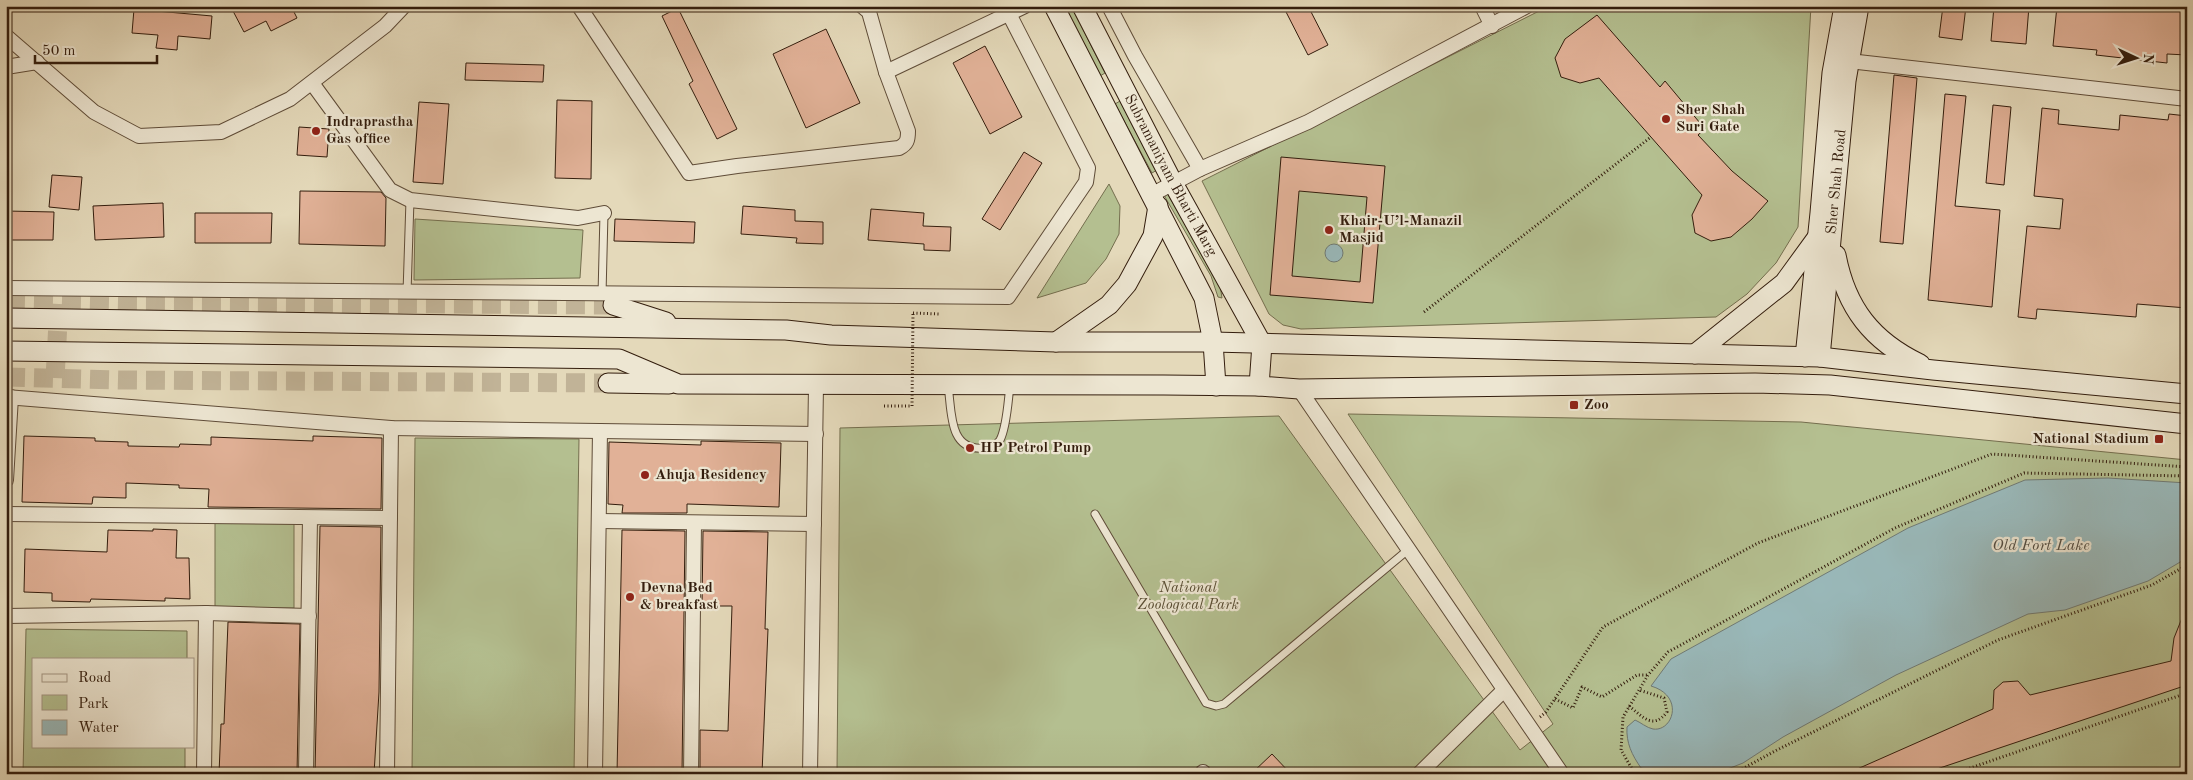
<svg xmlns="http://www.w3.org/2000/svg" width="2193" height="780" viewBox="0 0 2193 780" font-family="'Old Standard TT',serif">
	<rect width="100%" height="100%" fill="#e4d9ba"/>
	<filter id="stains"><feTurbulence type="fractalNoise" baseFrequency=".004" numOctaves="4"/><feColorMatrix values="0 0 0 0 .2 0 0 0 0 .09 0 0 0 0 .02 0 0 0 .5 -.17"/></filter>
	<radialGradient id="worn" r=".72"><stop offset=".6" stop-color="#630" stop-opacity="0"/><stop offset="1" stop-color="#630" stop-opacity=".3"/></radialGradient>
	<!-- green -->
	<g fill="#b4bf90" stroke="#746e4e">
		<path d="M1064,6H1071L1105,73L1100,76Z"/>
		<path d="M1549,6H1811L1798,227L1776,263L1747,294L1716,317L1301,329L1283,325L1269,314L1202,181Z"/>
		<path d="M1120,101L1157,170L1152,173L1115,104Z"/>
		<path d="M1109,184L1120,206L1119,234L1106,259L1086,283L1037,298Z"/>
		<path d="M1167,193L1220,285L1222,298L1218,297L1211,276L1165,197V194Z"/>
		<path d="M415,219L583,230L580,278L414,280Z"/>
		<path d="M1348,414L1801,422L2187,460V774H837L840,428L1279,416L1520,750L1553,724Z"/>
		<path d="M415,438L579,439L574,774H412Z"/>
		<rect x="215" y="521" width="79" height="87"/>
		<path d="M26,629L187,631V659H34V746H185V774H23Z"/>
	</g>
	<!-- water -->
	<g fill="#99b8b9" stroke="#707a74">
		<circle cx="1334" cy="253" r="9"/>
		<path d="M2108,478L2187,483V558L2148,581L2065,610L2028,614L1896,675L1783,737L1743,763L1715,774H1665L1641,768C1632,755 1626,743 1627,727L1635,720C1640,722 1647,728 1653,729C1673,732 1685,696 1651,686L1671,659L1908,528L2025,480Z"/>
	</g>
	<!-- building -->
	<g fill="#e1b197" stroke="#331d0d" fill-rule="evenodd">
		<path d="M242,6H291L297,18L271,31L266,21L244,32L233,11Z"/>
		<path d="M1283,6H1308L1328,45L1308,55Z"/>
		<path d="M1943,6H1966L1962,40L1939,37Z"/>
		<path d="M1994,6H2029L2026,44L1991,41Z"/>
		<path d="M2057,6H2187V55L2167,54V63L2096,55L2097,50L2053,46Z"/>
		<path d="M678,8L737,129L717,139L689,84L693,81L662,16Z"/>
		<path d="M134,9L212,16L210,39L178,36L177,50L156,48L158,35L132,33Z"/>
		<path d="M1597,15L1660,87L1665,81L1705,129L1698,135L1732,171L1768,201L1752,219L1731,237L1711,241L1695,233L1692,215L1702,195L1599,78L1580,83L1561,77L1555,58L1565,39Z"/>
		<path d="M826,29L860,103L806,128L773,54Z"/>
		<path d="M985,46L1022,117L990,134L953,63Z"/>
		<path d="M466,63L544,65L543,82L465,80Z"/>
		<path d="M1894,75L1917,78L1903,244L1880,242Z"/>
		<path d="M1945,94L1966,96L1955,206L2000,210L1992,307L1928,300Z"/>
		<path d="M557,100L592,101L591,179L555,178Z"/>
		<path d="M419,102L449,104L443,184L413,182Z"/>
		<path d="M1993,105L2011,107L2004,185L1986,183Z"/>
		<path d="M2042,108L2059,110L2058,124L2119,130L2120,115L2168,120L2169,114L2187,116V308L2137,304L2136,317L2037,309L2036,319L2018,317L2027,226L2060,229L2063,199L2034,196Z"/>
		<path d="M299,127L329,129L327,157L297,155Z"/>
		<path d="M1024,152L1042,163L1000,230L982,219Z"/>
		<path d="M1281,157L1385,166L1373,303L1270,295ZM1299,191L1367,197L1360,282L1292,276Z"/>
		<path d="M52,175L82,177L79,210L49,207Z"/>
		<path d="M300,191L381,192L386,198L385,246L299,244Z"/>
		<path d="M163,203L164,237L95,240L93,206Z"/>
		<path d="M743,206L795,210V221L823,222V244L796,243L797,238L741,234Z"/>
		<path d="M871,209L924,213L923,226L951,227L950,251L924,250V244L868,240Z"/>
		<path d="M6,211L54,212L53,240H6Z"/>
		<path d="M195,213H272L271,243H195Z"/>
		<path d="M615,219L695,222L694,243L614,241Z"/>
		<path d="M24,436L95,438V441L128,442V446L179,447L180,444L211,445V437L313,441V436L382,438L381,509L208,507L209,489L179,488V485L126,483V498L93,497L92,504L22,502Z"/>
		<path d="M701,441L781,443L779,507L687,504V513H622L623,505L608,504L609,442L701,445Z"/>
		<path d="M320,526L381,527L379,692L374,774H315Z"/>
		<path d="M153,529L177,530L176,558H189L190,599L165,598V601L91,599L90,602L52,601V593L24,592L25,549L107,552L108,530L153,531Z"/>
		<path d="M622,530L685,531L682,774H617Z"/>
		<path d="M703,531L768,532L765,629H768L762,774H700V730L728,731L732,606H702Z"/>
		<path d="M2186,608L2187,685L1922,774H1846L1993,709L1994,690L2003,682L2018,681L2030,695L2171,661L2174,638Z"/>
		<path d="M228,622L300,624L297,774H219L221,724H224Z"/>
		<path d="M1272,754L1291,774H1251Z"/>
	</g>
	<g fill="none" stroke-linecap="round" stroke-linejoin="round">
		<!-- secondary-tunnel -->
		<g stroke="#c1b397" stroke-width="19" stroke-dasharray="19 9" stroke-linecap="butt">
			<path d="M6,299L121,302L613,305"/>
			<path d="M6,377L118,380L608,383"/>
			<path d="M55,378L59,304"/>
		</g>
		<defs>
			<g id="lane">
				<path d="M407,293L410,200"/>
				<path d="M602,295L604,213"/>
				<path d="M948,386C952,410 948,451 983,448C989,447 997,445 1000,440C1007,427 1008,400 1010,386"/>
				<path d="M1095,514L1206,703L1216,706L1224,704L1409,549"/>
			</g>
			<g id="street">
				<path d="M579,6L689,173L737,166L899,148C907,144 908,140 908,131L886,72L869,12L862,6"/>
				<path d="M1109,6L1135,56L1200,169"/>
				<path d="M1482,6L1492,26"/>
				<path d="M6,36L94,112L139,136L221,132L290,99L385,26L404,6"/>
				<path d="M1849,61L2187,99"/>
				<path d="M6,67L37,62"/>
				<path d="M886,72L1025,6"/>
				<path d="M312,83L390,190L410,200L578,218L604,213"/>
				<path d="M1151,195L1200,169L1308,122L1527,6"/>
				<path d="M6,288L1008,297L1086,182L1088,168L1005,6"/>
				<path d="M1299,389L1562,774"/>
				<path d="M6,397L391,428L816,434"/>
				<path d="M6,480L11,397"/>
				<path d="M6,514L390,518"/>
				<path d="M599,521L814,524"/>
				<path d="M6,616L206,613L309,616"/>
				<path d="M204,774L206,613"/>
				<path d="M306,774L310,518"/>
				<path d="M387,774L391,428"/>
				<path d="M595,774L600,431"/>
				<path d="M691,774L694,523"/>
				<path d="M810,774L816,386"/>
				<path d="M1203,774V772"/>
				<path d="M1419,774L1504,690"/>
			</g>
			<g id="secondary">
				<path d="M1054,6L1204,298L1213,342L1216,386"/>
				<path id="s1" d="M1082,6L1173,183L1262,344"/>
				<path d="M1836,255C1846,308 1872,341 1920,364"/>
				<path d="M613,305L666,322"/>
				<path d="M6,318L786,330L831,335L1056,342H1213L1820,357L1933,370L2187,394"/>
				<path d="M1056,342L1109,305L1127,284L1153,236L1158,206"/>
				<path d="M6,351L619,359L678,384L1164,385L1259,386L1299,389L1755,383L1830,385L2187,424"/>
				<path d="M1695,354L1784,283L1816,239"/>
				<path d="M1805,357L1820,213L1832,73L1844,6"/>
				<path id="s2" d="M1820,357L1846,81L1859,6"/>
				<path d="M608,383L669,384"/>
				<path d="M1259,386L1262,344"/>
			</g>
		</defs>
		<!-- lane casing -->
		<use href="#lane" stroke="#5f4c38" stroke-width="9"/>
		<!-- street casing -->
		<use href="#street" stroke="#5f4c38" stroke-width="16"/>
		<!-- secondary casing -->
		<use href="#secondary" stroke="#331d0d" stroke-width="21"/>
		<!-- path -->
		<g stroke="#331d0d" stroke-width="3" stroke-dasharray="1 2.5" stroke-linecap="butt">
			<path d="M1424,312L1651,137"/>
			<path d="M913,313L939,314"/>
			<path d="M884,406H912"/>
			<path d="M1555,699L1573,708L1582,687L1602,697L1637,675H1648"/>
			<path d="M1629,706C1643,717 1653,730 1667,712L1664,698L1639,690"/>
			<path d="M1540,717L1546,712L1603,627L1758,543L1992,454L2187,467"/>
			<path d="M1635,774L1621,750L1623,717L1648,675L1668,652L1895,528L2024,473L2187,476"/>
			<path d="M1733,774L1775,751L1998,640L2152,585L2187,565"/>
			<path d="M1953,774L2187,693"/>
		</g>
		<!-- lane -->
		<use href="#lane" stroke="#ede6d2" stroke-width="7"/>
		<!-- street -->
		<use href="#street" stroke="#ede6d2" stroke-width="14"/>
		<!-- secondary -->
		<use href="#secondary" stroke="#ede6d2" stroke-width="19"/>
		<!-- path-bridge -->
		<path stroke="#331d0d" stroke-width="3" stroke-dasharray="1 2.5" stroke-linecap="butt" d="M912,406L913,313"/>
	</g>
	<!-- markers -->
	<g fill="#8f2418" stroke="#ede6d2" stroke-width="2">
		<circle cx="1666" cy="119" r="5"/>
		<circle cx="316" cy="131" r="5"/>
		<circle cx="1329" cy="230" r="5"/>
		<rect x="1569" y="400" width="10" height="10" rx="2.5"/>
		<rect x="2154" y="434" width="10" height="10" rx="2.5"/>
		<circle cx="970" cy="448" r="5"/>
		<circle cx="645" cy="475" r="5"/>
		<circle cx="630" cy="597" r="5"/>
	</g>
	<g text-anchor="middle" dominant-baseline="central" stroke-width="4.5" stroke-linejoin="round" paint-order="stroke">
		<!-- poi labels -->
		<g font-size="15" font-weight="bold" fill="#331d0d" stroke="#ede6d2" text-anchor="start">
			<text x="1676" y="110">Sher Shah<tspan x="1676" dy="17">Suri Gate</tspan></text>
			<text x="326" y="122">Indraprastha<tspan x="326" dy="17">Gas office</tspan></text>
			<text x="1339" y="221">Khair-U’l-Manazil<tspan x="1339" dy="17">Masjid</tspan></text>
			<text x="1584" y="405">Zoo</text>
			<text x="2149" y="439" text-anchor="end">National Stadium</text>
			<text x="980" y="448">HP Petrol Pump</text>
			<text x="655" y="475">Ahuja Residency</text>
			<text x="640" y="588">Devna Bed<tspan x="640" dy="17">&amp; breakfast</tspan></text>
		</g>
		<!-- street labels -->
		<g font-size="15" fill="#331d0d" stroke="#ede6d2">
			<text stroke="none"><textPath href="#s1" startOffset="191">Subramaniyam Bharti Marg</textPath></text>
			<text stroke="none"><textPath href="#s2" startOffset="176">Sher Shah Road</textPath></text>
		</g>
		<!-- park labels -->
		<g font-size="15" font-style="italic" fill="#5a4e34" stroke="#ede6d2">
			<text x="1188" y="588">National<tspan x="1188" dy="17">Zoological Park</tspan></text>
		</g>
		<!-- water labels -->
		<g font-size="16" font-style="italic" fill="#524c41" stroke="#ede6d2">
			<text x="2041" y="546">Old Fort Lake</text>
		</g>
	</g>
	<!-- margin -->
	<rect width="2193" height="780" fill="none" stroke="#e4d9ba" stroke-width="25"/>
	<rect x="8" y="8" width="2178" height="765" fill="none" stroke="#331d0d" stroke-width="2.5"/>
	<rect x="12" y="12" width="2168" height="755" fill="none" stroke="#331d0d"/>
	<!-- legend -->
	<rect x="32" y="658" width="162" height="90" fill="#ede6d2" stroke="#a39683"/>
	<rect x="42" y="674" width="25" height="8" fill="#ede6d2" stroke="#a39683"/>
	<text x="78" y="682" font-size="15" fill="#331d0d">Road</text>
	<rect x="42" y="695" width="25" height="15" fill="#b4bf90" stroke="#a39683"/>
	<text x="78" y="708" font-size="15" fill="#331d0d">Park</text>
	<rect x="42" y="720" width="25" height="15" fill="#99b8b9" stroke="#a39683"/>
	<text x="78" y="732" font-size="15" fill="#331d0d">Water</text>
	<!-- north arrow -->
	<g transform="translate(2136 58) rotate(94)" stroke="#ede6d2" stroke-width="4" paint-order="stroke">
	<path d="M0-4L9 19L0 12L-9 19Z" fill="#331d0d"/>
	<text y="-8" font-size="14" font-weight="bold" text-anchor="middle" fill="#331d0d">N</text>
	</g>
	<!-- scale -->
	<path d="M35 55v8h122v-8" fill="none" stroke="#331d0d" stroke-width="2.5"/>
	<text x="42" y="55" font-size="15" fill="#331d0d" stroke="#ede6d2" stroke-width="4" paint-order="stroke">50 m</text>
	<rect width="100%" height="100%" filter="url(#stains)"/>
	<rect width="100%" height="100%" fill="url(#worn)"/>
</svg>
